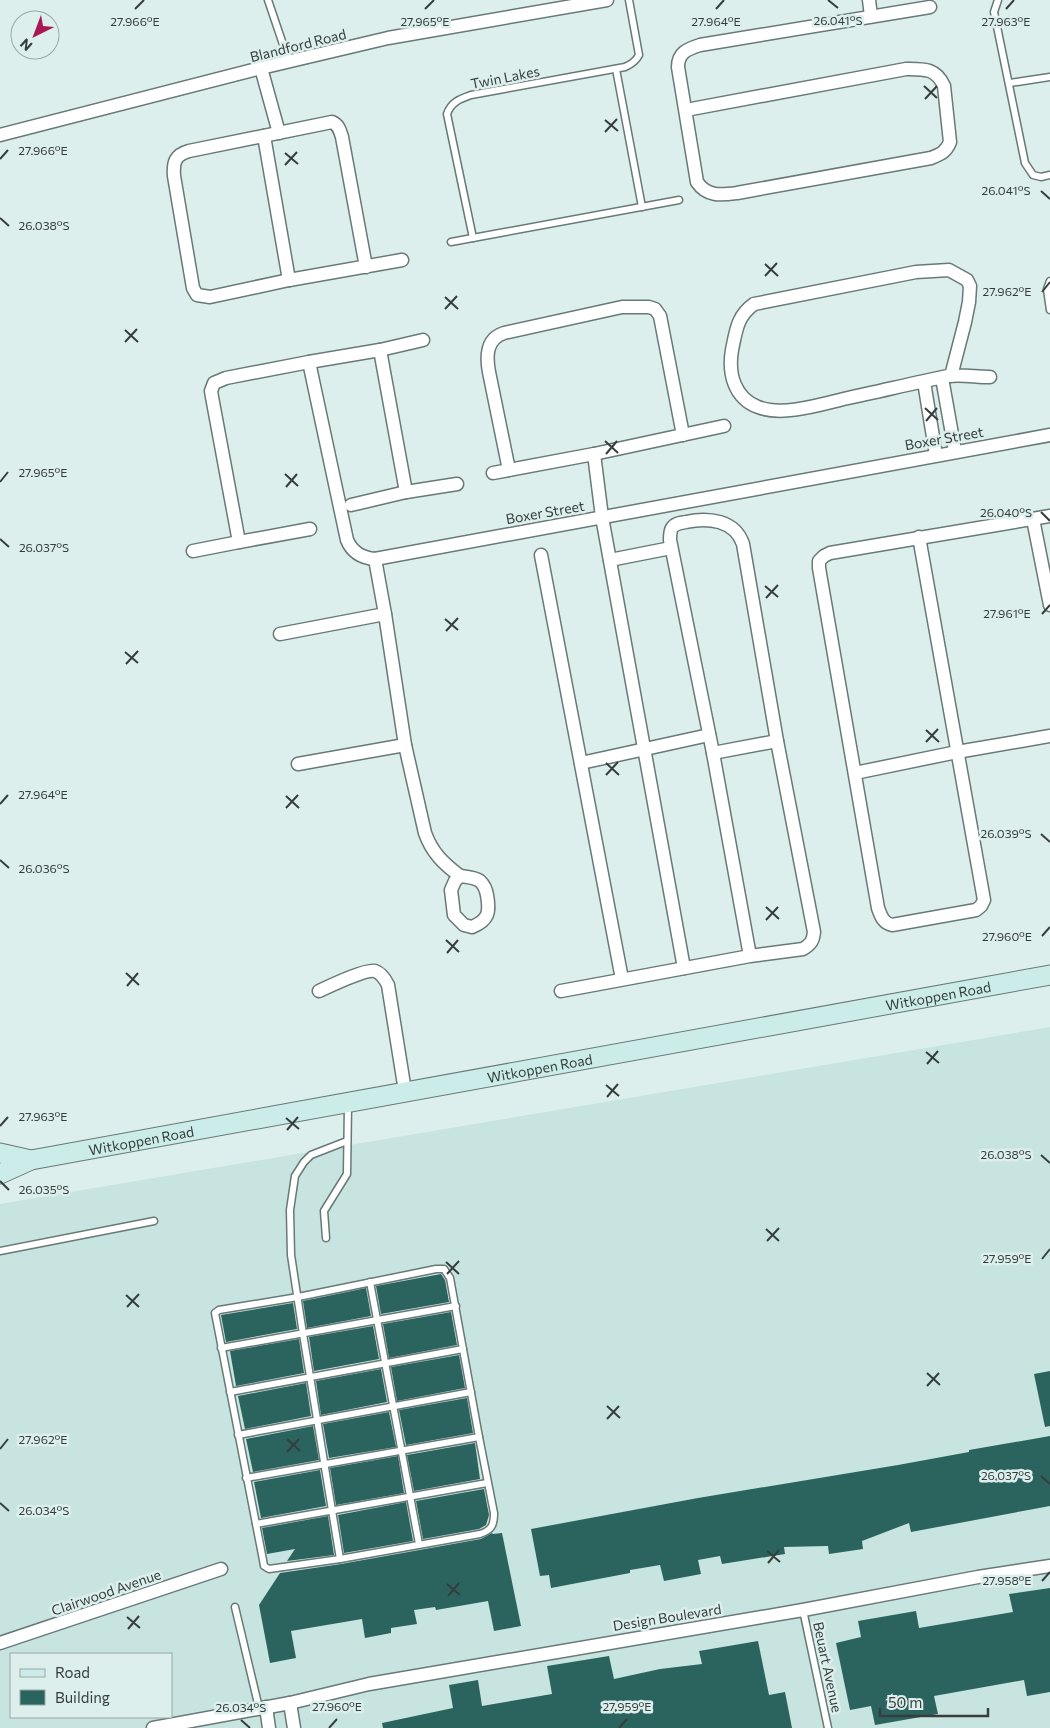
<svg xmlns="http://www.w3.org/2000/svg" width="1050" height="1728" viewBox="0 0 1050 1728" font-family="Commissioner,sans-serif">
	<rect width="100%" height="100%" fill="#dcefec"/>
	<!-- built -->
	<path fill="#c8e4e0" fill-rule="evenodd" d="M1050,1027V1728H0V1204ZM11,1654H171V1717H11Z"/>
	<!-- building -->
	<g fill="#2b645e">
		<path d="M441,1274L445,1280L449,1302L381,1314L376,1286Z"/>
		<path d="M366,1288L371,1316L307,1328L303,1301Z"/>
		<path d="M293,1303L297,1329L226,1342L221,1315Z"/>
		<path d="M451,1312L457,1345L389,1358L383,1324Z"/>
		<path d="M373,1326L379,1359L314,1371L309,1337Z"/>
		<path d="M299,1339L304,1373L236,1386L230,1351Z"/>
		<path d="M459,1355L465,1388L397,1401L391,1367Z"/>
		<path d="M381,1369L387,1402L321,1415L316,1381Z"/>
		<path d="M1050,1371V1426L1045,1427L1034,1374Z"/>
		<path d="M306,1383L311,1416L245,1429L238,1396Z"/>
		<path d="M467,1398L473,1433L406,1445L399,1410Z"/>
		<path d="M389,1412L396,1447L329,1458L323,1424Z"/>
		<path d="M313,1426L319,1460L253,1472L246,1439Z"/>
		<path d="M1050,1436V1506L911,1532L909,1523L862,1541L863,1549L829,1554L828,1546L784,1547L785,1554L722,1564L720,1556L698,1560L701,1574L664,1581L660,1565L630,1570V1573L551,1588L549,1575L540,1576L531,1529L698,1498L898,1465L969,1452V1450Z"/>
		<path d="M475,1443L480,1479L414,1491L407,1455Z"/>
		<path d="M398,1456L404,1493L336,1505L330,1468Z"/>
		<path d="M320,1470L326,1506L261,1518L254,1482Z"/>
		<path d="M484,1489L489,1515L486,1525L479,1529L423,1539L416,1501Z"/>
		<path d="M406,1502L413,1541L344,1553L338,1515Z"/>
		<path d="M328,1516L334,1555L287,1561L295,1549L267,1554L262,1528Z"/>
		<path d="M492,1533L493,1534L502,1533L521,1626L494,1631L488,1601L436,1610L435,1607L414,1610L417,1624L391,1628V1633L365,1638L362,1619L291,1631L296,1658L270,1663L259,1605L280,1573L341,1564L481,1539Z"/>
		<path d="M1050,1588V1692L1027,1696L1024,1680L934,1696L938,1714L875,1725L871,1706L850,1710L836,1643L861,1637L858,1621L916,1611L919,1628L1013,1612L1009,1594Z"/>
		<path d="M758,1641L769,1695L785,1692L792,1728H383L382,1723L453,1708L449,1685L478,1680L482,1706L552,1694L547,1666L609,1656L614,1679L660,1669L702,1664L699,1651Z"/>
	</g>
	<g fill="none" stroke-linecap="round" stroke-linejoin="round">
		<defs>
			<g id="lane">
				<path d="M268,0L289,62"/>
				<path d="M998,0L994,12L1025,163L1033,175L1041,177L1050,175"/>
				<path d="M616,69L642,207"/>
				<path d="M1010,83L1050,77"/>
				<path d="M473,238L447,114C451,102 460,99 471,95L625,67C632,64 636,61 639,55L629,0"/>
				<path d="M451,242L679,200"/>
				<path d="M1050,281L1047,289L1050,310"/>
				<path d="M326,1238L324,1211L347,1174L348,1105"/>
				<path d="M0,1251L154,1221"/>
				<path d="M436,1269H444L450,1278L479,1437L494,1513C494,1525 492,1530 480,1534L340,1559L269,1569L264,1566L263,1560L215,1313L219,1310L298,1297Z"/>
				<path d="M370,1282L419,1544"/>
				<path d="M221,1348L456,1306"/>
				<path d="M230,1392L463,1349"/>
				<path d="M238,1435L471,1392"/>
				<path d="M246,1478L479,1437"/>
				<path d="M256,1524L487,1483"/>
				<path d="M340,1559L303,1334L291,1255L290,1210L295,1176L304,1162L311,1155L347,1141"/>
				<path d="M235,1607L259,1708"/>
				<path d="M803,1610L828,1728"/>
			</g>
			<g id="street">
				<path d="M869,0L871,16"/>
				<path d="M261,68L279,133"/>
				<path d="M686,110L906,69C924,69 936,68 944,86L950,142C946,152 941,154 931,158L737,193C721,195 707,197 697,182L678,67C678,52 688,49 700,45L930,7"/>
				<path d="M0,135L261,68L388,38L607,0"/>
				<path d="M264,136L289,280"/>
				<path d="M366,267L342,137C340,131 339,125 332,122L189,151C175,155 173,162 174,176L193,288L197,295L210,297L289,280L402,260"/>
				<path d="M423,340L380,350L309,362L347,540C352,552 362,558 375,559L1050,435"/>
				<path d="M380,350L406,492L457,484"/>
				<path d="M951,376L965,322L969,302L970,286L967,280L949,270L916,272L754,304C737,316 736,331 732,350C728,373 734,398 758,407C783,417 822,404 848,398C881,391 914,383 948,376C961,374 976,377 990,377"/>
				<path d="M942,378L955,451"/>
				<path d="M924,382L936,455"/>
				<path d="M594,454L602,517L684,968"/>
				<path d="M509,470L489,372C486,356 486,339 504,333L622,307H649L655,309L660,316L683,435"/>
				<path d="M493,473L594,454L724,426"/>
				<path d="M351,505L406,492"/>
				<path d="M1033,519L1050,605"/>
				<path d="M919,537L984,900L981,906L976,910L892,925C883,923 881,916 878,908L819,568V561L824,556L830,553L1050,516"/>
				<path d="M239,542L310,529"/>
				<path d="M193,551L239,542L212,397L211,391L214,383L226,378L309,362"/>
				<path d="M541,555L622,979"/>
				<path d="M375,559L385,614L405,745L425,833C432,853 444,864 460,876"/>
				<path d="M610,560L671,548"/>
				<path d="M280,634L385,614"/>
				<path d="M713,753L777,741"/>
				<path d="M581,763L709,735"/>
				<path d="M298,764L405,745"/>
				<path d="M855,773L957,752L1050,736"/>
				<path d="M460,876C467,877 474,877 480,881C484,885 486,889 487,895C490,912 489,920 472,927L464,925L454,915L451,890L455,881Z"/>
				<path d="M319,991C330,986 365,969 375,971C381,973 385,979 388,985L405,1091"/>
				<path d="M561,991L750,956L803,949C811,944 813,941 814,932L777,741L743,544C735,520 708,517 686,522C681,523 675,523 672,528C670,531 670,536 670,540L713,753L750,956"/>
				<path d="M0,1643L221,1569"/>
				<path d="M290,1703L294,1728"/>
				<path d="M266,1707L269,1728"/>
				<path d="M153,1728L290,1703L369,1684L803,1610L978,1577L1050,1566"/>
			</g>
			<g id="secondary">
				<path d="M0,1153L31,1160"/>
				<path id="s1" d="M0,1174L31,1160L1050,975"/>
			</g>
		</defs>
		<!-- lane casing -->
		<use href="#lane" stroke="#687976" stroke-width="9"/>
		<!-- street casing -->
		<use href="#street" stroke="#687976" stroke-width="15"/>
		<!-- secondary casing -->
		<use href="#secondary" stroke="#687976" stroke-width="21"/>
		<!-- lane -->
		<use href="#lane" stroke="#fff" stroke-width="6"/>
		<!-- street -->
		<use href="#street" stroke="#fff" stroke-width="12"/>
		<!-- secondary -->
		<use href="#secondary" stroke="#cbece8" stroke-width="19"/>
	</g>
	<!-- ticks -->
	<path fill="none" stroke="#363e3d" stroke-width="2" d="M828,0L838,8M135,9L144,0M425,9L434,0M716,9L724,0M1006,9L1014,0M924,86L937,98M925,99L937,86M605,120L618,131M605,132L617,119M285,153L298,164M0,159L8,150M285,165L297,152M1041,191L1050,199M0,218L9,226M765,264L778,276M765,276L777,263M1042,292L1050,282M445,297L458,309M445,309L457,296M125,330L138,342M125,342L137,329M925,408L938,420M926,421L937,408M605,441L618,453M606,454L617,441M285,474L298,486M0,482L8,472M286,487L297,474M1041,512L1050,521M0,539L9,547M765,586L778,597M766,598L778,585M1042,614L1050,605M445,619L458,630M446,631L458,618M125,652L138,663M126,664L138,651M926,730L939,742M926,742L938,729M606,763L619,775M606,775L618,762M286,796L299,808M0,804L8,795M286,808L298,795M1041,834L1050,842M0,860L9,868M766,907L779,919M766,920L778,907M1042,936L1050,927M446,940L459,952M447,953L458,940M126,973L139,985M127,986L138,973M926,1052L939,1063M927,1064L938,1051M606,1085L619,1096M607,1097L618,1084M286,1118L299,1129M0,1126L8,1117M287,1130L298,1117M1041,1155L1050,1163M0,1181L9,1190M766,1229L779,1241M767,1241L779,1228M1042,1259L1050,1249M446,1262L459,1274M447,1274L459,1261M126,1295L139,1307M127,1307L139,1294M927,1373L940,1385M927,1386L939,1373M607,1406L620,1418M607,1419L619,1406M287,1439L300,1451M0,1449L8,1439M287,1452L299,1439M1041,1476L1050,1484M0,1503L9,1511M767,1551L780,1562M768,1563L779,1550M1042,1581L1050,1572M447,1584L460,1595M448,1596L459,1583M127,1617L140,1628M128,1629L139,1616M241,1720L250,1728M329,1728L337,1719M619,1728L627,1719"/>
	<g text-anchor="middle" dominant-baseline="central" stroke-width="5" stroke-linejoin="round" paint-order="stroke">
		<!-- street labels -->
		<g font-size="14" fill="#363e3d" stroke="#dcefec">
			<text transform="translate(298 45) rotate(-14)">Blandford Road</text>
			<text transform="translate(505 77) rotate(-11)">Twin Lakes</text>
			<text transform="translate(944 438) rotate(-10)">Boxer Street</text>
			<text transform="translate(545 512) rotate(-10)">Boxer Street</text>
			<text stroke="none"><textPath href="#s1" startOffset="956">Witkoppen Road</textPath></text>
			<text stroke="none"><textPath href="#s1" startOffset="551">Witkoppen Road</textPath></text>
			<text stroke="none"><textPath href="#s1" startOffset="146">Witkoppen Road</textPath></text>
			<text transform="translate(106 1592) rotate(-19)">Clairwood Avenue</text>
			<text transform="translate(667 1617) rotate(-9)">Design Boulevard</text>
			<text transform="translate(828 1667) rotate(78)">Beuart Avenue</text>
		</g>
	</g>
	<g font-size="12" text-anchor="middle" fill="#363e3d" stroke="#dcefec" stroke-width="5" stroke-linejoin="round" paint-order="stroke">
		<text x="838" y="25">26.041°S</text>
		<text x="135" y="26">27.966°E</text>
		<text x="716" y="26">27.964°E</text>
		<text x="425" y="26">27.965°E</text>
		<text x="1006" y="26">27.963°E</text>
		<text x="43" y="155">27.966°E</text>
		<text x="1006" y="195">26.041°S</text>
		<text x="44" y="230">26.038°S</text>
		<text x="1007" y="296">27.962°E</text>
		<text x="43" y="477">27.965°E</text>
		<text x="1006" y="517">26.040°S</text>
		<text x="44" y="552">26.037°S</text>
		<text x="1007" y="618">27.961°E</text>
		<text x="43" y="799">27.964°E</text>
		<text x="1006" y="838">26.039°S</text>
		<text x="44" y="873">26.036°S</text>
		<text x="1007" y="941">27.960°E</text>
		<text x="43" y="1121">27.963°E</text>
		<text x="1006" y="1159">26.038°S</text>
		<text x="44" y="1194">26.035°S</text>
		<text x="1007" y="1263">27.959°E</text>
		<text x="43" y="1444">27.962°E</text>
		<text x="1006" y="1480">26.037°S</text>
		<text x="44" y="1515">26.034°S</text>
		<text x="1007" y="1585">27.958°E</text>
		<text x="337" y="1711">27.960°E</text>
		<text x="627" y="1711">27.959°E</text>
		<text x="241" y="1712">26.034°S</text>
	</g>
	<!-- legend -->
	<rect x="10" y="1653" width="162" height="65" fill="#dcefec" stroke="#9aa8a6"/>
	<rect x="20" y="1669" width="25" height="8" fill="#cbece8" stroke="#9aa8a6"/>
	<text x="55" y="1678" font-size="15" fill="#363e3d">Road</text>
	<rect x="20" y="1690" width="25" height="15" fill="#2b645e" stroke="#9aa8a6"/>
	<text x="55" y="1703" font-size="15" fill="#363e3d">Building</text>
	<!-- north arrow -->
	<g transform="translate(35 35) rotate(222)"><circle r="24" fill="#dcefec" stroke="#9aa8a6"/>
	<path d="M0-4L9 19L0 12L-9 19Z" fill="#a91854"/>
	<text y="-8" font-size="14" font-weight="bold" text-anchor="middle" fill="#363e3d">N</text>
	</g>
	<!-- scale -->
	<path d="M880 1708v8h108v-8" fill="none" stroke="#363e3d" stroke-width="2.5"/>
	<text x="888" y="1708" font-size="15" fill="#363e3d" stroke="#dcefec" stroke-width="4" paint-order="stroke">50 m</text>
</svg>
